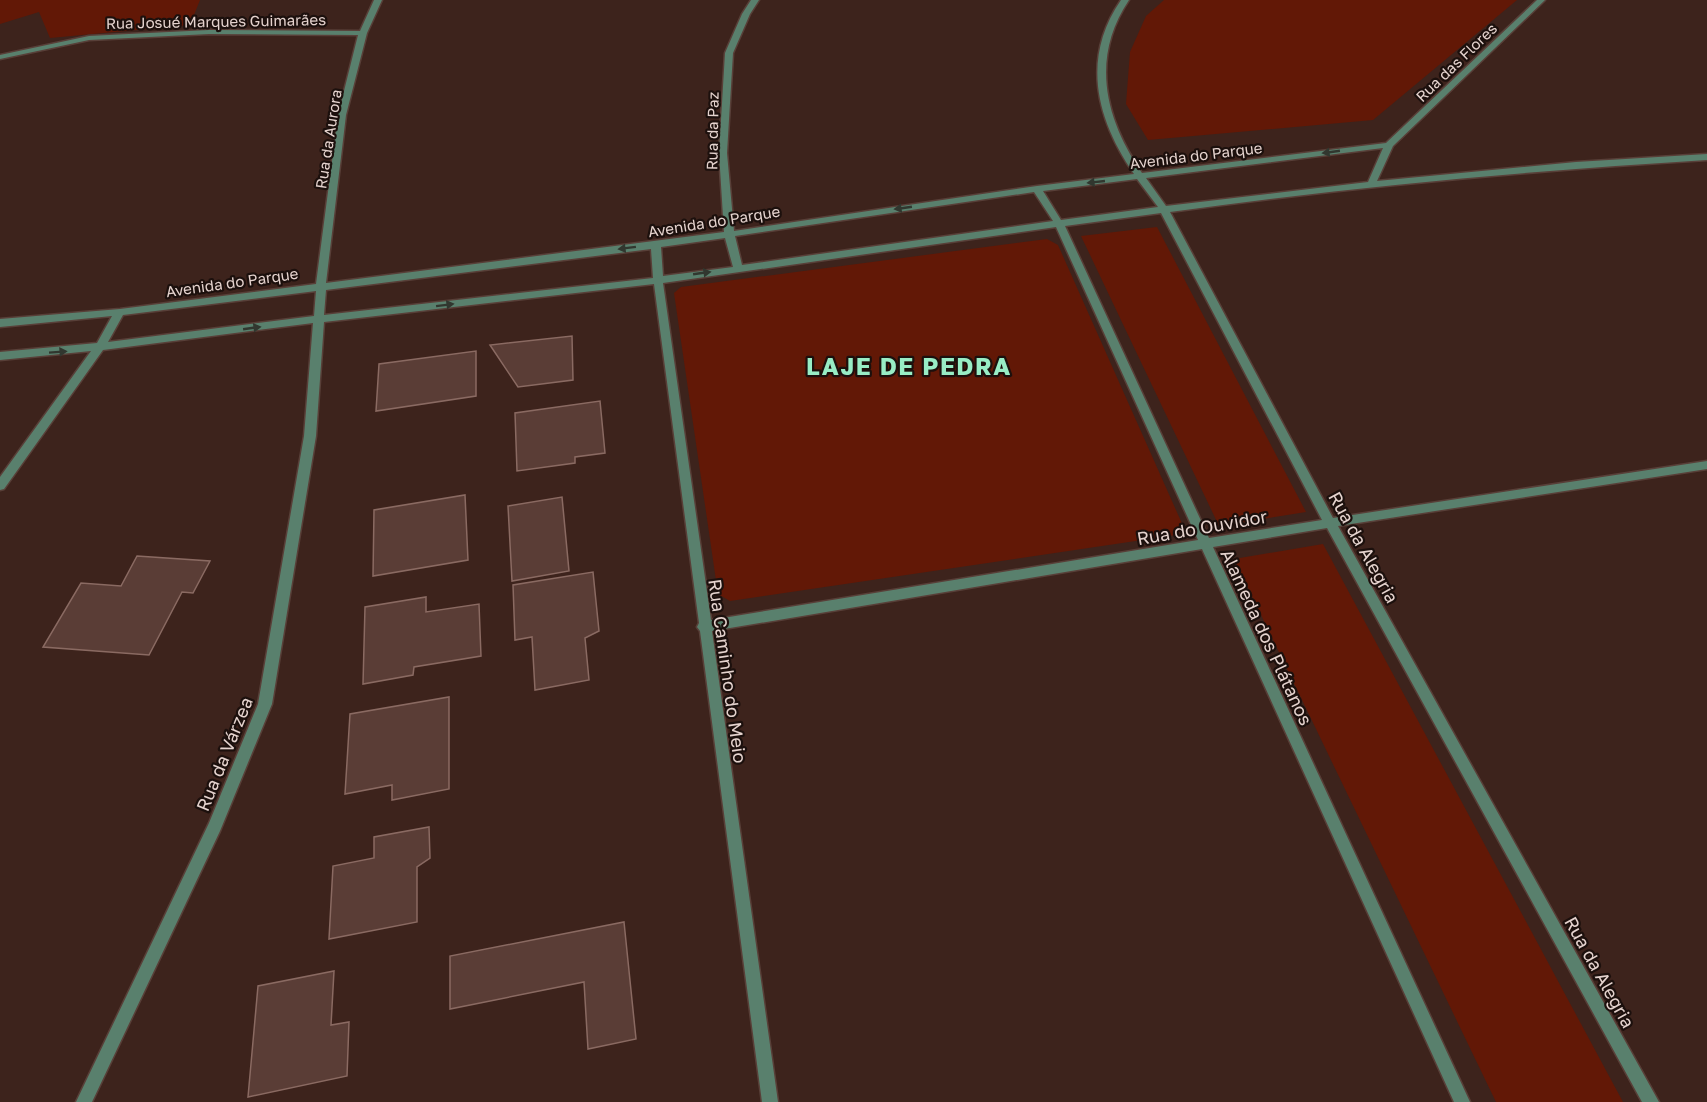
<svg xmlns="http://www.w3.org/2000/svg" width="1707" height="1102" viewBox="0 0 1707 1102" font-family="'Golos Text',sans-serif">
	<rect width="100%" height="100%" fill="#3d231c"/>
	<!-- green -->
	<g fill="#621806">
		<path d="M0,0H200L190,25L50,38L39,12L0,24Z"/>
		<path d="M1164,0H1517L1373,120L1148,140L1126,104L1130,52L1146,16Z"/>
		<path d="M1157,227L1306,512L1219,526L1081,236Z"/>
		<path d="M1047,239L1058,245L1184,528L1176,535L730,601L718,594L674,293L681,287Z"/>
		<path d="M1323,544L1623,1102H1496L1234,559Z"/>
	</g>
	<!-- building -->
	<g fill="#5a3d36" stroke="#8a6a62" stroke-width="1.5">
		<path d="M572,336L573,380L518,387L490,345Z"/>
		<path d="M476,351V396L376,411L379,364Z"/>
		<path d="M600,401L605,453L575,457V463L517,471L515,413Z"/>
		<path d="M465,495L468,560L373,576L374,510Z"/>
		<path d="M562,497L569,571L512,581L508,506Z"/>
		<path d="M137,556L210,561L193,593L182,592L149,655L43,647L81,583L121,586Z"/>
		<path d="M593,572L599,631L585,638L589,680L535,690L532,637L515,640L513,585Z"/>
		<path d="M426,597V612L479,604L481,656L414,667L413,675L363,684L365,607Z"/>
		<path d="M449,697V789L392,800V785L345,794L350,714Z"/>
		<path d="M429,827L430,858L417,867V922L329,939L333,866L374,858V837Z"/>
		<path d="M624,922L636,1039L588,1049L584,982L450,1009V956Z"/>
		<path d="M334,971L331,1025L349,1022L347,1076L248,1097L258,986Z"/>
	</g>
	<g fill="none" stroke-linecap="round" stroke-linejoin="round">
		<defs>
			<path id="minor" d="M374,0H382L367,33L346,115L326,283L724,232L719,153L725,53L742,14L751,0H759L750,14L733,53L727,153L734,231L1037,186L1134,174C1096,119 1081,58 1121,0H1129C1090,58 1105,119 1142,173L1386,143L1537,0H1545L1393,146L1377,181L1576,162L1707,154V160C1527,171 1348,187 1170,212L1333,518L1707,461V469L1338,526L1659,1102H1642L1327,528L1213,547L1470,1102H1454L1202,549L712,631L778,1102H762L700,631L697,627L699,623L654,284L324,322L316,436L272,704L220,831L92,1102H76L209,823L258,704L304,436L313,323L103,350L4,489L0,490V477L91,351L0,360V352L97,343L112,316L0,327V319L120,309L316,284L338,115L358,35L209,34L89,40L0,59V55L89,36L209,30L360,31ZM1383,148L1368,182L1166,206L1146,178ZM1137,179L1158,207L1061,220L1043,191ZM1034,192L1053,221L742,265L735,236ZM1161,213L1322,520L1209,538L1065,226ZM1056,227L1198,540L711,620L663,283ZM725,238L733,267L663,276L661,247ZM651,249L653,278L324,315L326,290ZM316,291L314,316L108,342L123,315Z"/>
		</defs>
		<!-- minor casing -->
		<use href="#minor" stroke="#583f38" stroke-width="3"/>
		<!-- minor -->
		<use href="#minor" fill="#59806d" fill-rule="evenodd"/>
	</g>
	<!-- one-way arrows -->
	<defs><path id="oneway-solid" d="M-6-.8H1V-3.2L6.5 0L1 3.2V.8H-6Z" transform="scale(1.5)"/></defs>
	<g fill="#31372f">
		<use href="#oneway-solid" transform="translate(1331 152) rotate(172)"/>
		<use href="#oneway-solid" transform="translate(1096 182) rotate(174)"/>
		<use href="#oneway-solid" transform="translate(903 208) rotate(172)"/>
		<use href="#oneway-solid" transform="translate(627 248) rotate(173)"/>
		<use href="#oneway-solid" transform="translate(702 273) rotate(-8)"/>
		<use href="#oneway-solid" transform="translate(445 305) rotate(-7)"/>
		<use href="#oneway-solid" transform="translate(252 328) rotate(-8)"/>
		<use href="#oneway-solid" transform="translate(58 352) rotate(-4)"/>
	</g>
	<g text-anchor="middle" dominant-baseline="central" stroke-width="4.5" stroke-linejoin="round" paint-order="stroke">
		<!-- far-street labels -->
		<g font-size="15" fill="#e5d3ce" stroke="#1c100d">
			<text transform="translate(216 21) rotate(-1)">Rua Josué Marques Guimarães</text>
			<text transform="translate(1456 62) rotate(-44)">Rua das Flores</text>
			<text transform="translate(712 131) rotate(-89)">Rua da Paz</text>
			<text transform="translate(328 139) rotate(-81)">Rua da Aurora</text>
			<text transform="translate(1196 155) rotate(-7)">Avenida do Parque</text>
			<text transform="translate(714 221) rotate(-9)">Avenida do Parque</text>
			<text transform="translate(232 282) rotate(-8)">Avenida do Parque</text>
		</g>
		<!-- street labels -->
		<g font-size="18" fill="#e5d3ce" stroke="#1c100d">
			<text transform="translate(1202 527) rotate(-10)">Rua do Ouvidor</text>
			<text transform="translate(1364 547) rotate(61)">Rua da Alegria</text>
			<text transform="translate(1267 637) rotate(65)">Alameda dos Plátanos</text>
			<text transform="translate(728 671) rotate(82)">Rua Caminho do Meio</text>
			<text transform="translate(224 754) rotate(-68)">Rua da Várzea</text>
			<text transform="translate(1600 972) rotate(61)">Rua da Alegria</text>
		</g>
		<!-- district labels -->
		<g font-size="24" font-weight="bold" letter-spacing="1.5" fill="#98edc5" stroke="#1c100d">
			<text x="909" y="365">LAJE DE PEDRA</text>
		</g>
	</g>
</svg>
